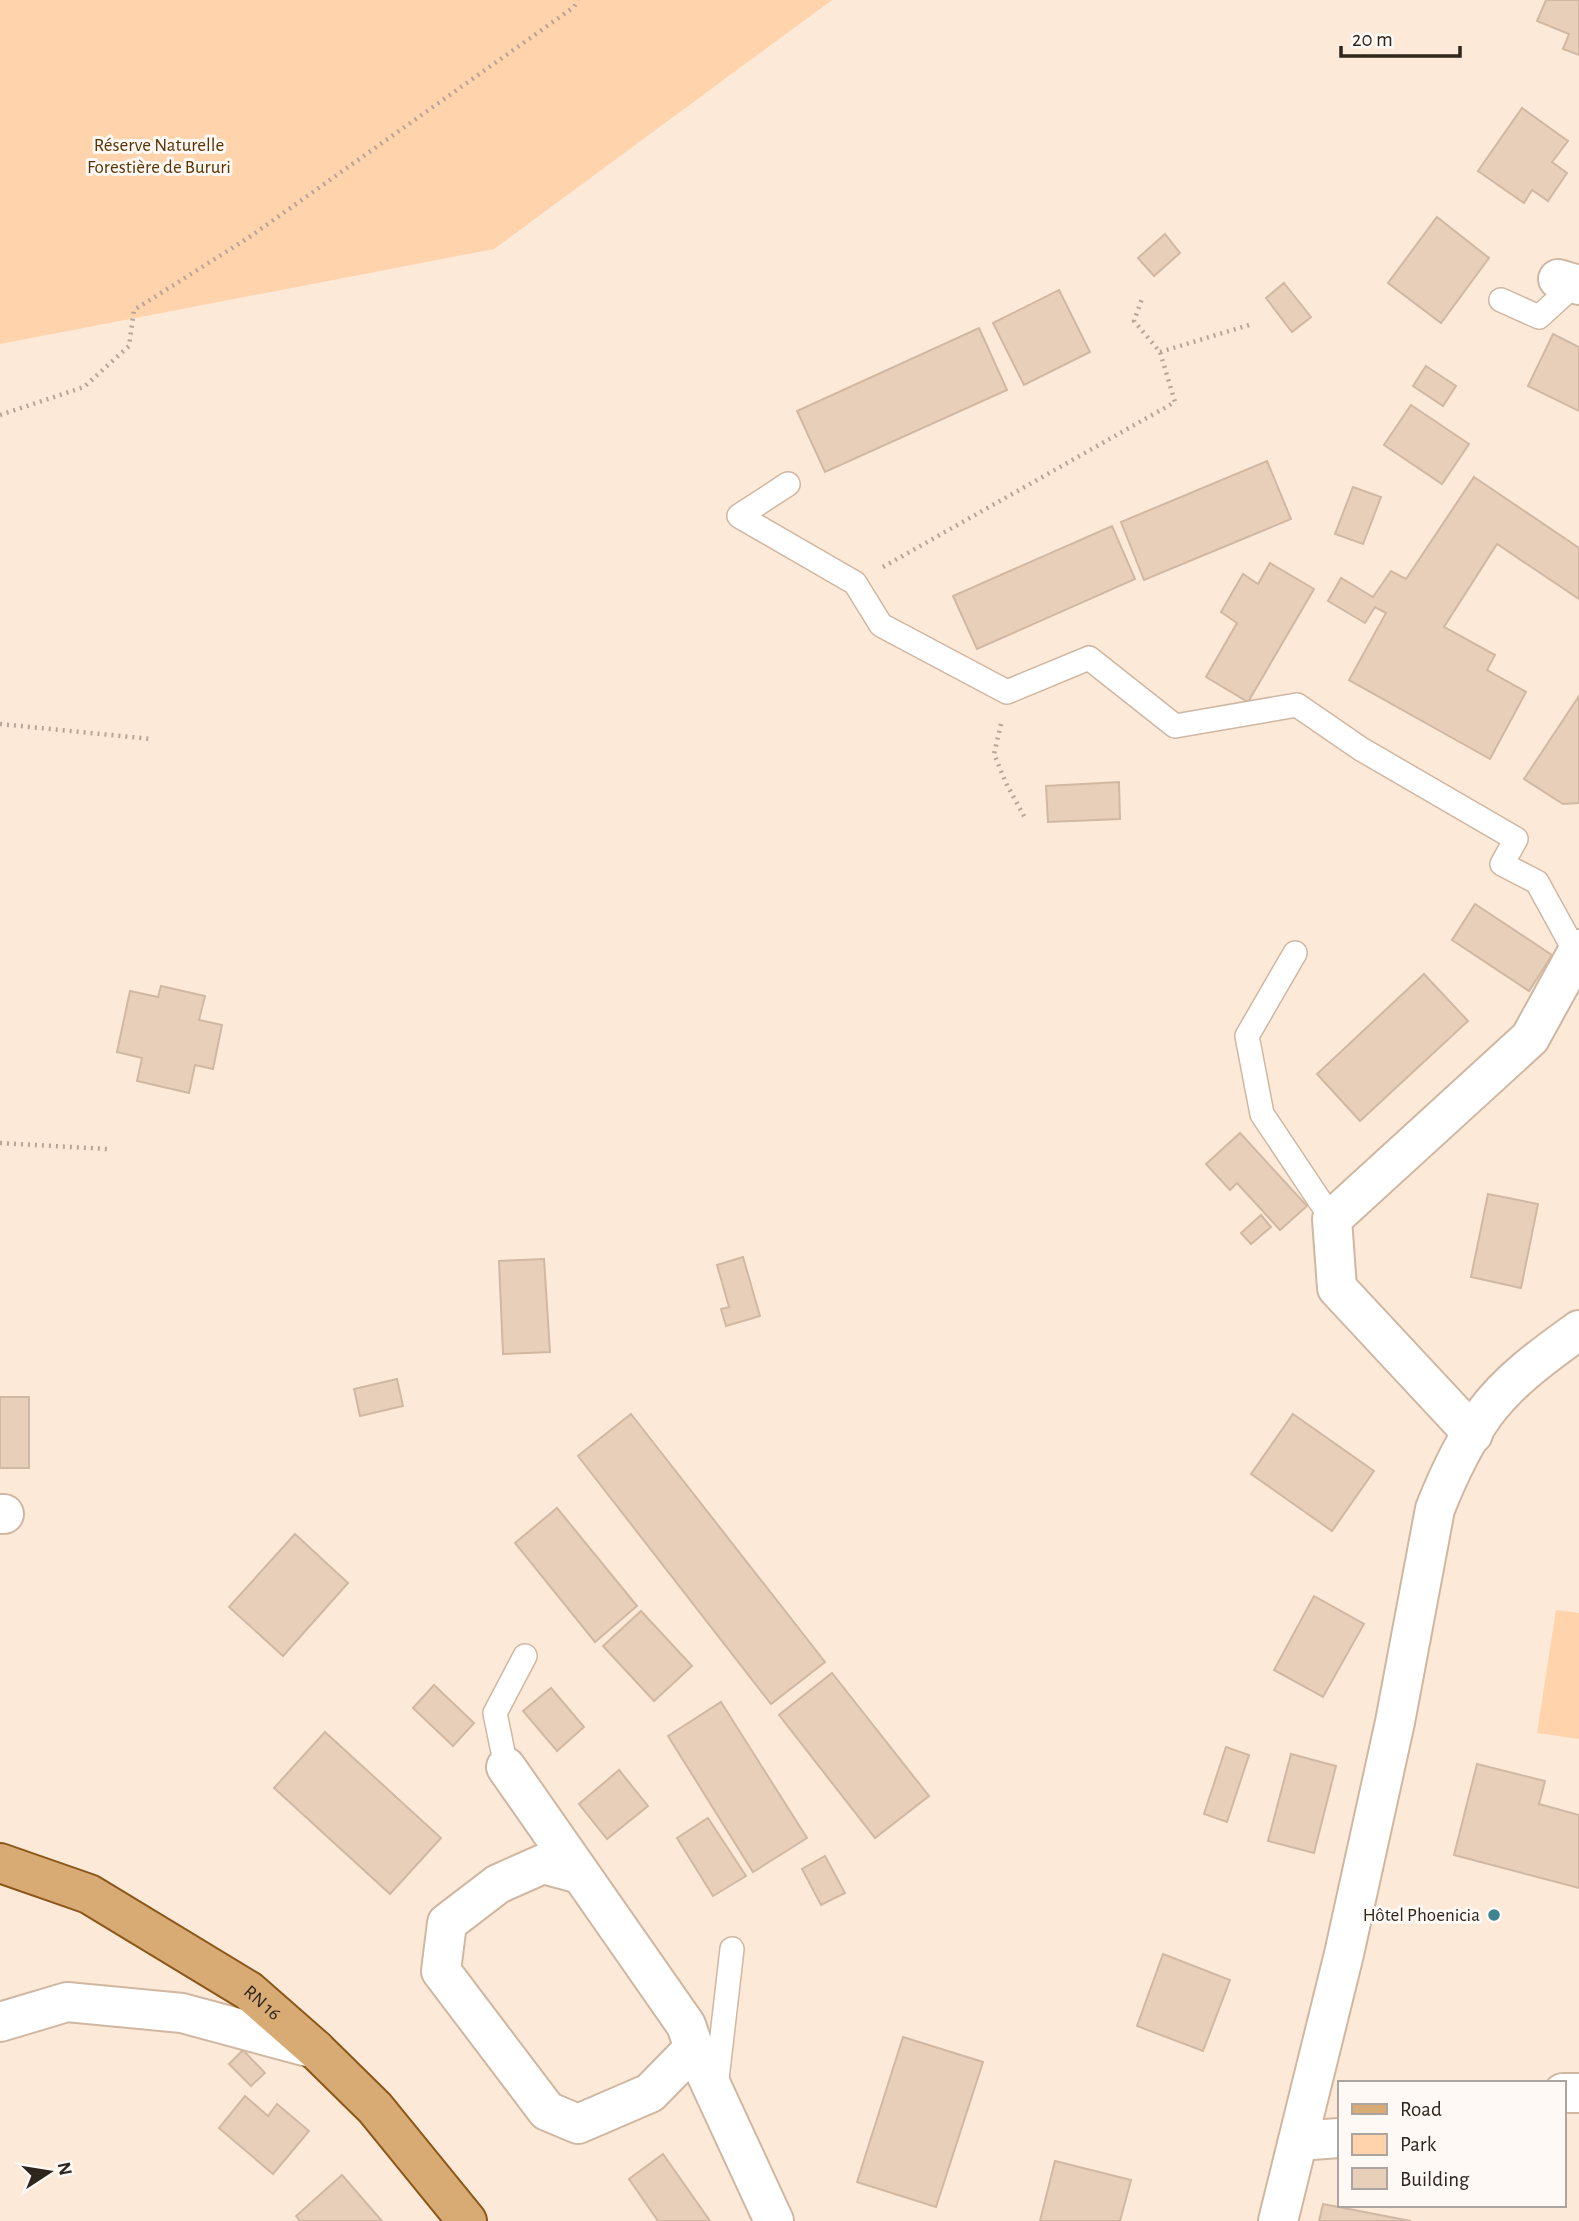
<svg xmlns="http://www.w3.org/2000/svg" width="1579" height="2221" viewBox="0 0 1579 2221" font-family="'Alegreya Sans',sans-serif">
	<rect width="100%" height="100%" fill="#fde9d8"/>
	<!-- green -->
	<g fill="#ffd3ab">
		<path d="M0,0H832L494,249L0,344Z"/>
		<path d="M1556,1610L1579,1613V1739L1537,1733Z"/>
	</g>
	<!-- building -->
	<g fill="#e8cfba" stroke="#d0b8a3" stroke-width="2">
		<path d="M1546,0H1579V55L1563,49L1569,34L1537,21Z"/>
		<path d="M1522,108L1568,141L1552,162L1567,173L1548,201L1532,190L1524,203L1478,171Z"/>
		<path d="M1437,217L1489,258L1441,323L1388,283Z"/>
		<path d="M1165,234L1180,253L1154,276L1138,258Z"/>
		<path d="M1284,283L1311,317L1292,332L1266,298Z"/>
		<path d="M1059,290L1090,352L1024,385L993,323Z"/>
		<path d="M979,328L1007,390L825,472L797,411Z"/>
		<path d="M1553,334L1579,347V411L1528,386Z"/>
		<path d="M1426,366L1456,386L1443,406L1413,386Z"/>
		<path d="M1411,405L1469,444L1442,484L1384,445Z"/>
		<path d="M1267,461L1291,519L1144,580L1121,522Z"/>
		<path d="M1474,477L1579,548V599L1497,544L1444,627L1495,655L1487,670L1526,692L1490,759L1349,680L1386,613L1375,607L1365,623L1328,601L1341,578L1373,597L1391,571L1406,579Z"/>
		<path d="M1353,487L1381,497L1363,544L1335,534Z"/>
		<path d="M1112,526L1135,579L977,649L953,596Z"/>
		<path d="M1270,563L1314,589L1248,702L1206,677L1237,623L1221,612L1243,574L1258,584Z"/>
		<path d="M1579,696V803L1563,804L1524,779Z"/>
		<path d="M1119,782L1120,819L1048,822L1046,786Z"/>
		<path d="M1475,904L1552,955L1529,991L1452,940Z"/>
		<path d="M1424,974L1468,1021L1360,1121L1317,1074Z"/>
		<path d="M161,986L205,996L199,1020L222,1025L213,1069L195,1065L189,1093L137,1081L142,1058L117,1052L130,991L158,997Z"/>
		<path d="M1240,1133L1307,1206L1280,1230L1237,1183L1230,1190L1206,1164Z"/>
		<path d="M1488,1194L1538,1204L1521,1288L1471,1277Z"/>
		<path d="M1261,1215L1271,1227L1251,1244L1241,1233Z"/>
		<path d="M743,1257L760,1316L726,1326L721,1309L729,1307L717,1265Z"/>
		<path d="M544,1259L550,1352L503,1354L499,1261Z"/>
		<path d="M397,1379L403,1406L360,1416L354,1389Z"/>
		<rect x="0" y="1397" width="29" height="71"/>
		<path d="M631,1414L825,1662L771,1704L578,1456Z"/>
		<path d="M1293,1414L1374,1471L1332,1531L1251,1474Z"/>
		<path d="M557,1508L637,1606L595,1642L515,1543Z"/>
		<path d="M295,1534L348,1583L283,1656L229,1607Z"/>
		<path d="M1314,1596L1364,1624L1323,1697L1274,1670Z"/>
		<path d="M641,1611L692,1666L654,1701L603,1646Z"/>
		<path d="M832,1673L929,1796L875,1838L779,1715Z"/>
		<path d="M434,1685L474,1723L453,1746L413,1708Z"/>
		<path d="M551,1688L584,1727L557,1751L523,1711Z"/>
		<path d="M721,1702L807,1838L753,1872L668,1736Z"/>
		<path d="M325,1732L441,1838L390,1894L274,1788Z"/>
		<path d="M1226,1747L1249,1755L1227,1822L1204,1814Z"/>
		<path d="M1291,1754L1336,1766L1314,1853L1268,1841Z"/>
		<path d="M1477,1764L1545,1781L1539,1804L1579,1815V1888L1454,1855Z"/>
		<path d="M619,1770L648,1806L607,1839L579,1804Z"/>
		<path d="M708,1818L746,1876L713,1896L677,1838Z"/>
		<path d="M825,1856L845,1893L821,1905L802,1869Z"/>
		<path d="M1163,1954L1230,1980L1203,2051L1137,2026Z"/>
		<path d="M903,2037L983,2062L936,2207L857,2182Z"/>
		<path d="M243,2050L265,2073L251,2086L229,2064Z"/>
		<path d="M245,2096L268,2116L277,2104L309,2131L273,2174L219,2128Z"/>
		<path d="M663,2154L710,2221H658L629,2179Z"/>
		<path d="M1055,2161L1131,2180L1120,2221H1040Z"/>
		<path d="M342,2175L382,2221H300L296,2216Z"/>
		<path d="M1323,2204L1411,2221H1319Z"/>
	</g>
	<g fill="none" stroke-linecap="round" stroke-linejoin="round">
		<defs>
			<g id="lane">
				<path d="M1501,300L1539,317L1575,284"/>
				<path d="M788,484L739,516L855,583L881,625L1007,692L1089,658L1175,726L1297,705L1361,749L1516,839L1502,864L1537,882L1576,953"/>
				<path d="M1295,953L1247,1036L1262,1114L1332,1219"/>
				<path d="M506,1767L495,1713L525,1656"/>
				<path d="M716,2088L732,1949"/>
			</g>
			<g id="street">
				<path d="M1558,279L1579,285"/>
				<path d="M1473,1434L1337,1288L1332,1219L1530,1038L1579,949"/>
				<path d="M0,1514H4"/>
				<path d="M506,1767L686,2025L694,2048L774,2221"/>
				<path d="M580,1874L543,1864L498,1884L447,1923L441,1971L547,2111L578,2124L650,2093L694,2048"/>
				<path d="M0,2022L67,2002L182,2013L315,2049"/>
				<path d="M1563,2093H1579"/>
				<path d="M1298,2141L1339,2138"/>
			</g>
			<path id="secondary" d="M1278,2221L1344,1954L1395,1722L1435,1509C1448,1476 1464,1442 1485,1413C1510,1379 1546,1354 1579,1330"/>
			<g id="primary">
				<path id="s1" d="M0,1863L89,1894L249,1991L315,2049L375,2108L467,2221"/>
			</g>
		</defs>
		<!-- lane casing -->
		<use href="#lane" stroke="#cfb7a2" stroke-width="26"/>
		<!-- street casing -->
		<use href="#street" stroke="#cfb7a2" stroke-width="42"/>
		<!-- secondary casing -->
		<use href="#secondary" stroke="#cfb7a2" stroke-width="42"/>
		<!-- primary casing -->
		<use href="#primary" stroke="#8c5719" stroke-width="42"/>
		<!-- path -->
		<g stroke="#b7a698" stroke-width="4.5" stroke-dasharray="2 5" stroke-linecap="butt">
			<path d="M1160,352L1249,325"/>
			<path d="M0,415L84,387L129,346L134,310L248,238L574,7L578,0"/>
			<path d="M883,567L1175,402L1160,352L1134,321L1143,296"/>
			<path d="M0,724L151,739"/>
			<path d="M1001,724L994,754L1006,783L1025,818"/>
			<path d="M0,1143L107,1149"/>
		</g>
		<!-- lane -->
		<use href="#lane" stroke="#fff" stroke-width="23"/>
		<!-- street -->
		<use href="#street" stroke="#fff" stroke-width="38"/>
		<!-- secondary -->
		<use href="#secondary" stroke="#fff" stroke-width="38"/>
		<!-- primary -->
		<use href="#primary" stroke="#d8aa74" stroke-width="38"/>
	</g>
	<!-- markers -->
	<circle fill="#3f8391" stroke="#fef9f5" stroke-width="2.5" cx="1494" cy="1915" r="7"/>
	<g text-anchor="middle" dominant-baseline="central" stroke-width="6" stroke-linejoin="round" paint-order="stroke">
		<!-- park labels -->
		<g font-size="19" fill="#5b3302" stroke="#fef9f5">
			<text x="159" y="145">Réserve Naturelle<tspan x="159" dy="22">Forestière de Bururi</tspan></text>
		</g>
		<!-- poi labels -->
		<g font-size="19" fill="#2e251d" stroke="#fef9f5" text-anchor="end">
			<text x="1480" y="1915">Hôtel Phoenicia</text>
		</g>
		<!-- street labels -->
		<g font-size="19" fill="#2e251d" stroke="#fef9f5">
			<text stroke="none"><textPath href="#s1" startOffset="299">RN 16</textPath></text>
		</g>
	</g>
	<!-- legend -->
	<rect x="1338" y="2081" width="228" height="126" fill="#fef9f5" stroke="#aba49f" stroke-width="2"/>
	<rect x="1352" y="2104" width="35" height="10" fill="#d8aa74" stroke="#aba49f" stroke-width="2"/>
	<text x="1400" y="2116" font-size="21" fill="#2e251d">Road</text>
	<rect x="1352" y="2134" width="35" height="21" fill="#ffd3ab" stroke="#aba49f" stroke-width="2"/>
	<text x="1400" y="2151" font-size="21" fill="#2e251d">Park</text>
	<rect x="1352" y="2168" width="35" height="21" fill="#e8cfba" stroke="#aba49f" stroke-width="2"/>
	<text x="1400" y="2186" font-size="21" fill="#2e251d">Building</text>
	<!-- north arrow -->
	<g transform="translate(49 2172) rotate(78)" stroke="#fef9f5" stroke-width="5" paint-order="stroke">
	<path d="M0-5L12 26L0 18L-12 26Z" fill="#2e251d"/>
	<text y="-10" font-size="19" font-weight="bold" text-anchor="middle" fill="#2e251d">N</text>
	</g>
	<!-- scale -->
	<path d="M1341 46v10h119v-10" fill="none" stroke="#2e251d" stroke-width="3.5"/>
	<text x="1352" y="46" font-size="21" fill="#2e251d" stroke="#fef9f5" stroke-width="5" paint-order="stroke">20 m</text>
</svg>
